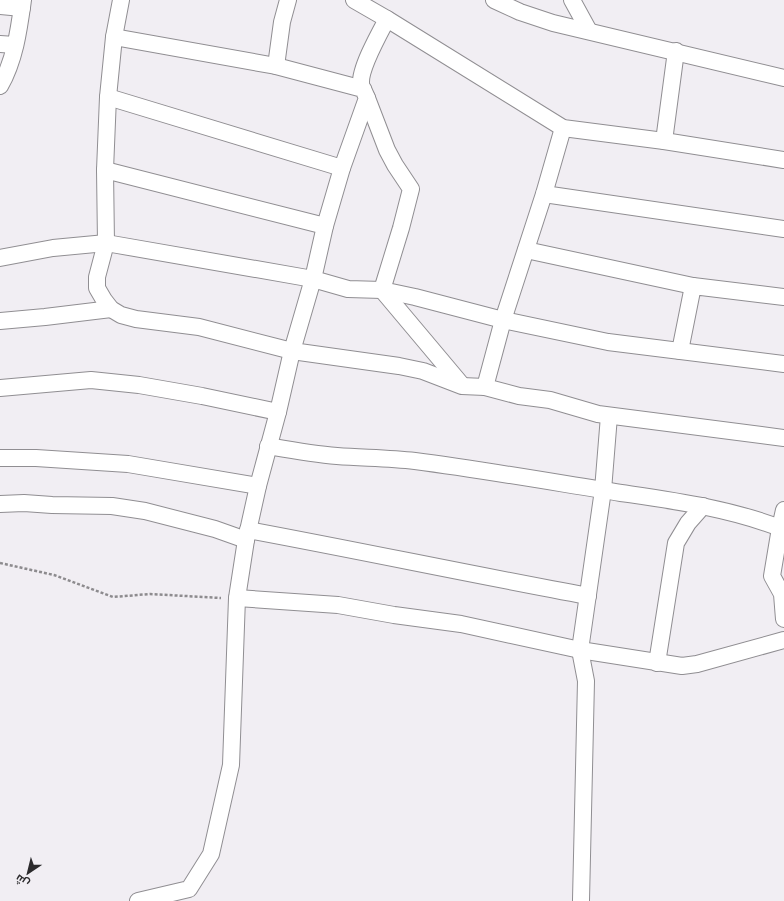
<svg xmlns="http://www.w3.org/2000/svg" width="784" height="901" viewBox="0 0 784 901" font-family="Commissioner,Cairo,sans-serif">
	<rect width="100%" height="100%" fill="#f1eef3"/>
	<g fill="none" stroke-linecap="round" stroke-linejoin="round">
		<defs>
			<g id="minor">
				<path d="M121,0L114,37L108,97L105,170L106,243L97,277V288L104,300L111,309L121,315L136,319L199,327L292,351L399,366L423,371L462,386L485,387L519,396L550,400L598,414L784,438"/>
				<path d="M354,0L387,19L563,128L664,141L784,160"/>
				<path d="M494,0L520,12L553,23L784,78"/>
				<path d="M572,0L589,31"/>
				<path d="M0,6L22,8"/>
				<path d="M114,37L276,66L363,89L367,98L342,168L325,226L313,279L292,351L278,412L258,486L246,540L237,598L231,765L211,854L189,889L138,901"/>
				<path d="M0,44L15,45"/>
				<path d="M276,66L282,22L288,0"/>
				<path d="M0,86C15,60 19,29 23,0"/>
				<path d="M363,89C362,88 361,85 361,83C360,68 379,34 387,19"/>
				<path d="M108,97L342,168"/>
				<path d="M367,98L387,150L395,165L411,189L401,228L382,290L461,384"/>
				<path d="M664,141L676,51"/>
				<path d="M105,170L325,226"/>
				<path d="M544,194L784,229"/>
				<path d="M526,250L693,286"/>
				<path d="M0,258L53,248L106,243L313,279L348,289L382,290L415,297L503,320L608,342L784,364"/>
				<path d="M0,321L45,317L111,309"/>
				<path d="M680,351L693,286L784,297"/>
				<path d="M485,387L503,320L544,194L563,128"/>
				<path d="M0,388L91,380L139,385L202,396L278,412"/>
				<path d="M268,446C291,450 313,454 337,456C363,458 389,458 415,461C484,470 552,482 621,493C675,501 728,508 780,528"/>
				<path d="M0,458H36L128,464L258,486"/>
				<path d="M0,504L24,503L52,505L112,506L145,511L215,529L246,540"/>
				<path d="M784,510L780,528L772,576L782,594L784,619"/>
				<path d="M248,530C361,551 474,575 588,596"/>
				<path d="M237,598L338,605L394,615L461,624L580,650L682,666L697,664L784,640"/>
				<path d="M657,663L676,543L688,523L703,506"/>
				<path d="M581,900L586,681L580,650L603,490L609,416"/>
			</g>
		</defs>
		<!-- minor casing -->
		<use href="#minor" stroke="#908e92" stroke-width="18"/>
		<!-- path -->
		<path stroke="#8d8b8e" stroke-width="2.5" stroke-dasharray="3 2" stroke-linecap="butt" d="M0,563L54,575L113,597L150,594L221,598"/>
		<!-- minor -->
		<use href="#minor" stroke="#fff" stroke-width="16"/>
	</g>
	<!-- north arrow -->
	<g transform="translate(28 873) rotate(215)" stroke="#f1eef3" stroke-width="3" paint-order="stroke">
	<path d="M0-3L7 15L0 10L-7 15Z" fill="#2b2a2c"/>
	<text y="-6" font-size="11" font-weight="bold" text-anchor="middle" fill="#2b2a2c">ش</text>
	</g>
</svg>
